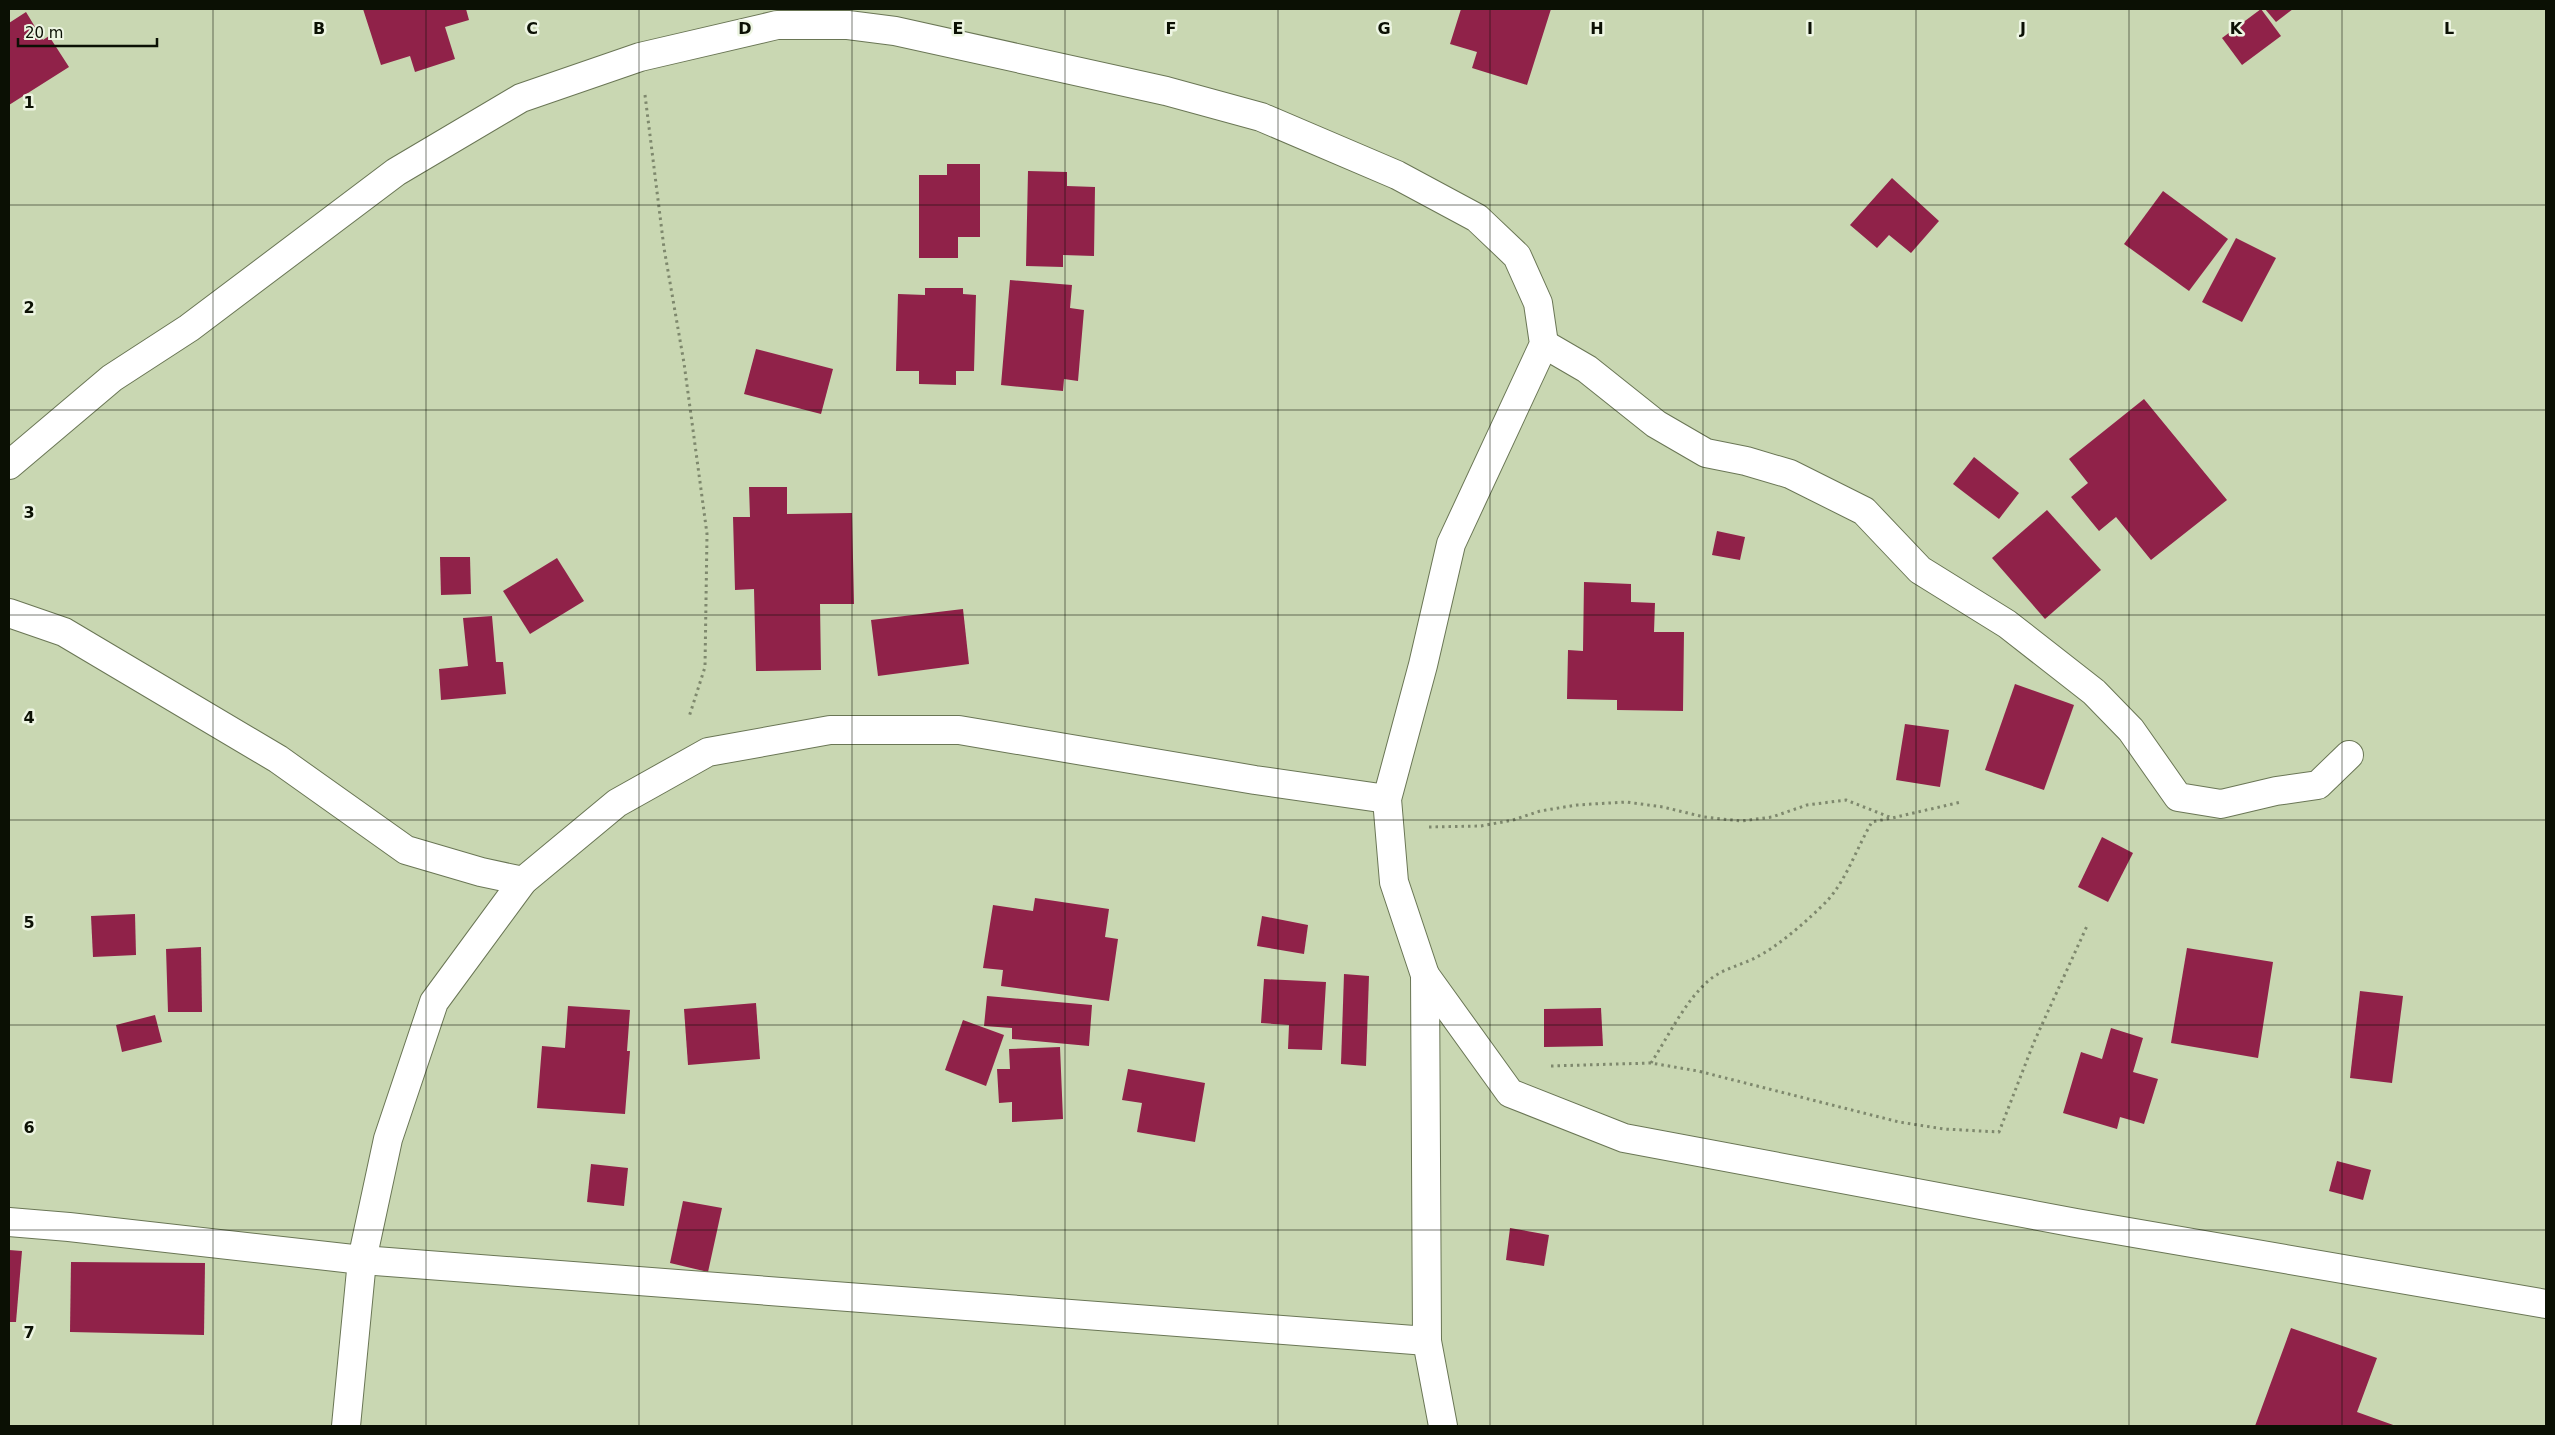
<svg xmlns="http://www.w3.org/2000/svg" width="2555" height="1435" viewBox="0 0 2555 1435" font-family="'DejaVu Sans',sans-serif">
	<rect width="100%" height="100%" fill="#c9d7b2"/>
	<!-- building -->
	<g fill="#902249">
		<path d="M363,9H466L469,20L445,27L455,59L415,72L410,56L381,65Z"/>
		<path d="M1461,9H1551L1527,85L1472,68L1477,52L1450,44Z"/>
		<path d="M2261,9L2281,36L2242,65L2222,38Z"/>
		<path d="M2265,9H2293L2276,22Z"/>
		<path d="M26,12L43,40L49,36L69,67L9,105V23Z"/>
		<path d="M947,164H980V237H958V258H919V175H947Z"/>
		<path d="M1028,171L1067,172V186L1095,187L1094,256L1063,255V267L1026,266Z"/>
		<path d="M1892,178L1939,221L1911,253L1889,235L1877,248L1850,225Z"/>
		<path d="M2163,191L2228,239L2189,291L2124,244Z"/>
		<path d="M2236,238L2276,258L2242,322L2202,302Z"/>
		<path d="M1010,280L1072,285L1070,308L1084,310L1078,381L1064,379L1063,391L1001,385Z"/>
		<path d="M925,288H963V294L976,295L974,371H956V385L919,384V371H896L898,294L925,295Z"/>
		<path d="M756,349L833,369L821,414L744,394Z"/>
		<path d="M2144,399L2227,500L2151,560L2116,517L2099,531L2071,497L2088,483L2069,459Z"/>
		<path d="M1974,457L2019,493L1999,519L1953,484Z"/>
		<path d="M749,487H787V514L852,513L854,604H820L821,670L756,671L754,589L735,590L733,517H750Z"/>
		<path d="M2047,510L2101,570L2045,619L1992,558Z"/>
		<path d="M1717,531L1745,537L1740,560L1712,555Z"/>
		<path d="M440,557H470L471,594L441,595Z"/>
		<path d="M557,558L584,601L530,634L503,591Z"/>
		<path d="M1584,582L1631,584V602L1655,603L1654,632H1684L1683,711L1617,710V700L1567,699L1568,650L1583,651Z"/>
		<path d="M963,609L969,664L878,676L871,620Z"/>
		<path d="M492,616L496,662H503L506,694L441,700L439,669L468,666L463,618Z"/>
		<path d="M2015,684L2074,705L2044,790L1985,770Z"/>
		<path d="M1905,724L1949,730L1940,787L1896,780Z"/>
		<path d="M2102,837L2133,853L2108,902L2078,887Z"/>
		<path d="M1035,898L1109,909L1105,937L1118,939L1109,1001L1001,986L1003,970L983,968L993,905L1033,911Z"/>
		<path d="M135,914L136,955L93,957L91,916Z"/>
		<path d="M1262,916L1308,925L1304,954L1257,946Z"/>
		<path d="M201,947L202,1012H168L166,949Z"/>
		<path d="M2187,948L2273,962L2258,1058L2171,1043Z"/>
		<path d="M1344,974L1369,976L1366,1066L1341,1064Z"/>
		<path d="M1264,979L1326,982L1322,1050L1288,1049L1289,1025L1261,1023Z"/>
		<path d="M2360,991L2403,996L2392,1083L2350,1078Z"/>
		<path d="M987,996L1092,1005L1089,1046L1012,1039V1028L984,1026Z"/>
		<path d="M756,1003L760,1059L688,1065L684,1009Z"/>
		<path d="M568,1006L630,1010L627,1051H630L625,1114L537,1108L542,1046L565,1048Z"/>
		<path d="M1601,1008L1603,1046L1544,1047V1009Z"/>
		<path d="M155,1015L162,1042L122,1052L116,1025Z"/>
		<path d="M963,1020L1004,1035L986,1086L945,1070Z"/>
		<path d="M2111,1028L2143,1038L2133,1072L2158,1079L2144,1124L2120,1117L2117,1129L2063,1113L2081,1052L2102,1059Z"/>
		<path d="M1060,1047L1063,1119L1012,1122V1102L999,1103L997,1069H1010L1009,1049Z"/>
		<path d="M1128,1069L1205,1083L1195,1142L1137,1132L1142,1103L1122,1100Z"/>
		<path d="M2337,1161L2371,1170L2363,1200L2329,1191Z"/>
		<path d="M591,1164L628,1168L624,1206L587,1202Z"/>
		<path d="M683,1201L722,1208L708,1272L670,1263Z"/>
		<path d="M1510,1228L1549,1235L1544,1266L1506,1260Z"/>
		<path d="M9,1250L22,1251L16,1322H9Z"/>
		<path d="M71,1262L205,1263L204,1335L70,1332Z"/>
		<path d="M2291,1328L2377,1358L2357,1412L2396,1426H2255Z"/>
	</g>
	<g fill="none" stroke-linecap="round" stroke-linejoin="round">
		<defs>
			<g id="minor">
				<path d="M1544,344L1587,369L1656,424L1706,453L1746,461L1790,474L1864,511L1920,570L2007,624L2094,692L2131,730L2178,797L2221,804L2276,791L2318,785L2349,755"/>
				<path d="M9,465L112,378L189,328L396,172L521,98L640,57L777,25H848L895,31L1166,91L1261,117L1397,175L1477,218L1517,256L1538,303L1544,344L1451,544L1423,665L1387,799L1394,882L1425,975L1427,1341L1443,1426"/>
				<path d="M9,613L64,632L278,759L406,850L481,872L523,881"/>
				<path d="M1425,975L1510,1093L1624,1138L2076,1223L2546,1304"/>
				<path d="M9,1222L69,1227L362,1260L1427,1341"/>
				<path d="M346,1426L362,1260L388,1139L434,1002L523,881L617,803L708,752L830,730H959L1255,780L1387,799"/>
			</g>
		</defs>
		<!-- minor casing -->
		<use href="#minor" stroke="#6a7655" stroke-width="30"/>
		<!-- path -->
		<g stroke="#7e886d" stroke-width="3" stroke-dasharray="2.5 4" stroke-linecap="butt">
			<path d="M645,95L664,248L684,363L707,534L705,667L689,717"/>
			<path d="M1429,827L1481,826L1513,820L1540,811L1577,805L1626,802L1663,807L1704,817L1741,821L1772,817L1807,805L1846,800L1892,818L1961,802"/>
			<path d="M1651,1063C1668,1037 1684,1003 1707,982C1721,969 1739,966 1755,958C1779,946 1808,920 1827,901C1847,879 1857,847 1872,822L1892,818"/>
			<path d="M1551,1066L1651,1063L1698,1071L1899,1122L1944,1129L1999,1132L2034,1042L2087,926"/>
		</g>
		<!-- minor -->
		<use href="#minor" stroke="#fff" stroke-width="28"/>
	</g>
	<!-- grid -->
	<path fill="none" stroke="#0b1004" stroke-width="1" stroke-opacity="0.55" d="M213,9V1426M426,9V1426M639,9V1426M852,9V1426M1065,9V1426M1278,9V1426M1490,9V1426M1703,9V1426M1916,9V1426M2129,9V1426M2342,9V1426M9,205H2546M9,410H2546M9,615H2546M9,820H2546M9,1025H2546M9,1230H2546"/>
	<g font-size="16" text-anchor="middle" font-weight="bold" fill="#0b1004" stroke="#edf5e2" stroke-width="5" stroke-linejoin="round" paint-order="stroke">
		<text x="319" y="34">B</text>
		<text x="532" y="34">C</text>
		<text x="745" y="34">D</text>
		<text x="958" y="34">E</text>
		<text x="1171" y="34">F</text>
		<text x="1384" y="34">G</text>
		<text x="1597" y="34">H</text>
		<text x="1810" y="34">I</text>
		<text x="2023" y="34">J</text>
		<text x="2236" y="34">K</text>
		<text x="2449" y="34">L</text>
		<text x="29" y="108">1</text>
		<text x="29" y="313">2</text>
		<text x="29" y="518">3</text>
		<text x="29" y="723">4</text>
		<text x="29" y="928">5</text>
		<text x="29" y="1133">6</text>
		<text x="29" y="1338">7</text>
	</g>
	<!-- border -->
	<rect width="2555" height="1435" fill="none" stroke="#0b1004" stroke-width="20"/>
	<!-- scale -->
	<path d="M18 38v8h139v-8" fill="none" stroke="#0b1004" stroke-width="2.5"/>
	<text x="25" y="38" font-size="15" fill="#0b1004" stroke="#edf5e2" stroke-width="4" paint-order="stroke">20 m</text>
</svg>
